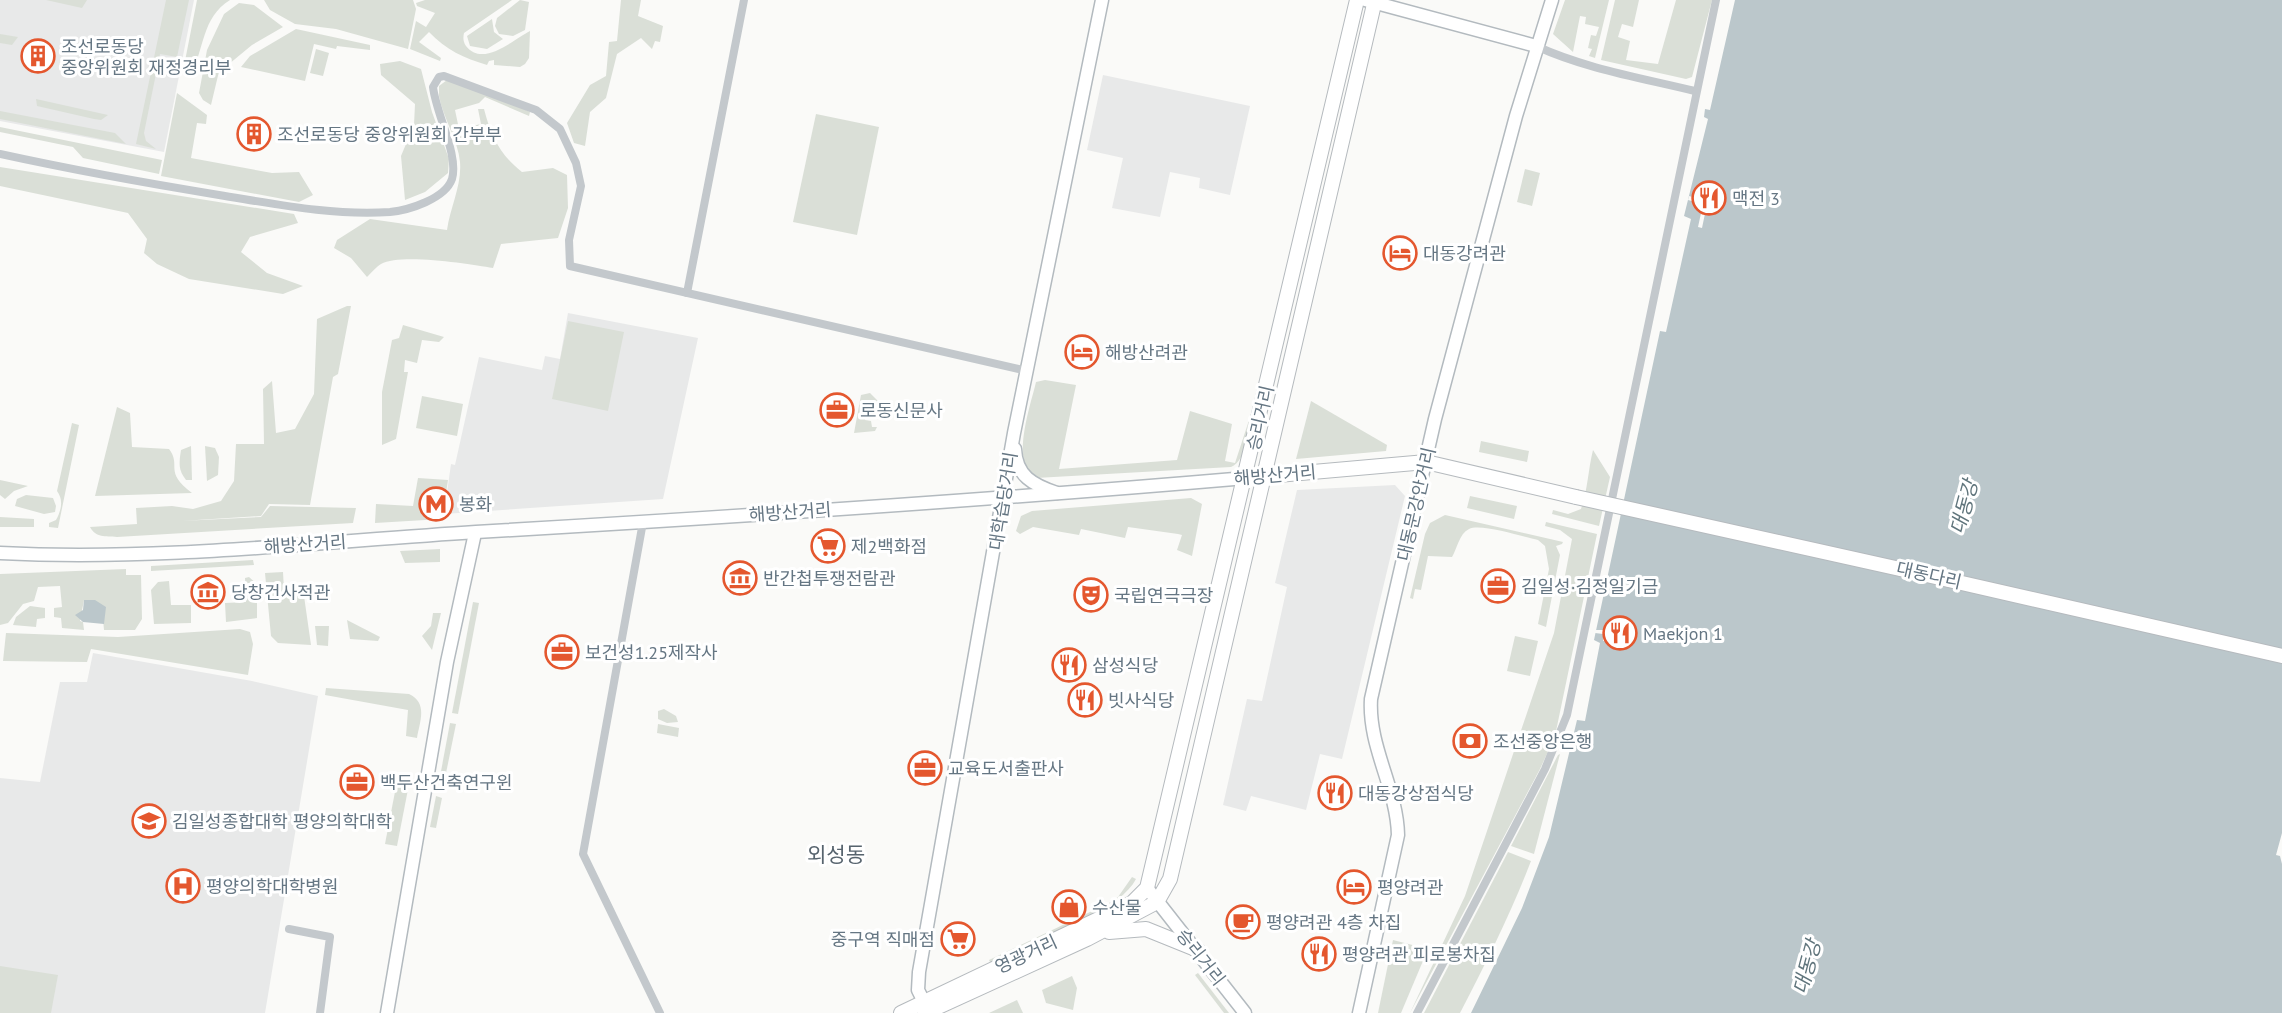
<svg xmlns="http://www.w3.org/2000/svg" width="2282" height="1013" viewBox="0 0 2282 1013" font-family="'PT Sans','Noto Sans KR',sans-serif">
	<rect width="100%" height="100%" fill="#fafaf8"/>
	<!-- built -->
	<g fill="#e8e9e9">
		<path d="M0,0H194L164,152L0,121Z"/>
		<path d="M1103,75L1250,106L1230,195L1199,188L1200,178L1170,172L1160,217L1112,208L1123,158L1087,150Z"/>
		<path d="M568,313L698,338L663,499L444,514L451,464L455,465L479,357L542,370L545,356L560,359Z"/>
		<path d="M1395,485L1405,496L1342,759L1320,754L1306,810L1251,796L1246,811L1223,805L1247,699L1262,701L1287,587L1275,583L1297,490Z"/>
		<path d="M93,653L252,681L318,696L265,1013H0V778L40,782L60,682H87Z"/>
	</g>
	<!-- green -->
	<g fill="#dadfd7">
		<path d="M46,0H87L82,8Z"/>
		<path d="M166,0H189L177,57L160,54L144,133L146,141L156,149L136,144Z"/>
		<path d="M197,0H230C201,18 205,49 190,76L183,71Z"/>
		<path d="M264,0H413L416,9L408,49L336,29L295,24L270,10Z"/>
		<path d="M425,0H512L464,33C463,38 463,41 466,46C483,68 514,39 530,31L529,58L525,64L520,67L494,65V60L489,61L487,65C464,58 446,50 429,32L419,42L441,58L440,61L410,49L416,21L426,27L435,13L417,6L416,3Z"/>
		<path d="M520,0L529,2L525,30L513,36L499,34L495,26L497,18Z"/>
		<path d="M621,0H641L638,16L663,26L660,42L655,41L652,49L641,38L617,54L606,98L590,112L585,146L574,143L567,123L590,85L606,76L609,42L617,41Z"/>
		<path d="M1565,0H1609L1595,58L1589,56L1592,49L1588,48L1591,35L1596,36L1599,27L1585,24L1586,17L1580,16L1573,52L1553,34Z"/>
		<path d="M1615,0H1639L1633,27L1622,24L1618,37L1630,41L1626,60L1658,64L1676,0H1712L1692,77L1686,79L1601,60Z"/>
		<path d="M239,3L254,5L283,27L252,45L229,64L221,63L211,105L203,100L199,93L207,50L224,14Z"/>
		<path d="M492,19L494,32L503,39L487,49L470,46L467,36Z"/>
		<path d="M296,29L370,45V50L337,46L336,49L314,44L305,81L241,67L250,56Z"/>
		<path d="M0,34L18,37L12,45L0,43Z"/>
		<path d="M316,49L329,53L323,76L310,73Z"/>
		<path d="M400,61L421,69L432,112L449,159L448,173L425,192L405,200L401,156L414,125L415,104L381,75L380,64Z"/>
		<path d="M447,80L508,101L530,112L529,116L485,97L479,103L455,110L459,129L481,124L478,109H484C491,136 500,155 522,172L553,168L567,175L568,208L558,238L501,244L493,268C469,264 401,253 381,264C376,267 371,273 367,277L351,258L334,248L337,240L370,219L447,230C450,208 462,185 460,162C458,140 443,118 439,96V86Z"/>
		<path d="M177,93L207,115L206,124L197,123L191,158L272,173L299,172L313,195L299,202L161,176Z"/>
		<path d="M36,99L108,115L101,120L94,119L37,106Z"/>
		<path d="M0,111L115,133L126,144L0,119Z"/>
		<path d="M816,114L879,127L857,235L793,222Z"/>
		<path d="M0,127L162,160L159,174L83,158L73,147L0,132Z"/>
		<path d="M0,167L294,214L298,223L250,237L241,252L267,273L303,286L283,294L189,279L157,264L144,253L147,239L128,213L0,186Z"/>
		<path d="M1525,169L1540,173L1532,206L1517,202Z"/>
		<path d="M347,306H351L338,374L333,377L310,505L269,504L261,516L181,521L261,517L270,506L356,508L353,523L117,537C105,536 96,538 90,527L137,524L136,508L172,506L193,509L221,501L234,481L236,444H264L263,389L272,381L276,433L295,429L314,394L317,319Z"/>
		<path d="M568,321L624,332L608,411L552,399Z"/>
		<path d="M403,325L444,337L439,342L422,340L417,363L405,360L404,372H408L396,439L382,445V392L392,340L399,338Z"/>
		<path d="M1045,380L1076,385L1059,469L1177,460L1190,411L1232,424L1225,461L1235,463L1252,411C1248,427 1248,460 1231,467L1036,478C1009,466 1031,404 1036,382Z"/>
		<path d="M870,393L881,404H875L874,408L867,409L865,420L871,421L872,427H877L875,431L854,433L861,395Z"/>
		<path d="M422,396L463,404L457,436L416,428Z"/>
		<path d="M1311,401L1387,445L1386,451L1296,459Z"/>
		<path d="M117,407L130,413L132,447L169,449C182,466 163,471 192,493L95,496Z"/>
		<path d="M72,423L79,425L58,528L49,527V523L56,520C61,511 64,500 57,491Z"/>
		<path d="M1481,441L1529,451L1527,462L1479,452Z"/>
		<path d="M191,446L192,480H186C178,470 179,463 181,450Z"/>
		<path d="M205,446L215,448L219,457L218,475L207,481Z"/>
		<path d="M1593,450L1610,477L1599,526L1552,514L1553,510L1568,514L1581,509C1588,489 1588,470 1593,450Z"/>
		<path d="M418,478L448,480L442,519L375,523L376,504L413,506Z"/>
		<path d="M0,480L28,486L14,491L5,499L0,495Z"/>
		<path d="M26,495L53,498L56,506L55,512L44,514L15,506L17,499Z"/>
		<path d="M1470,496L1517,506L1514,519L1467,508Z"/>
		<path d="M1191,498L1202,504L1192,556L1177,550L1182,535L1178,534L1128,527L1125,538L1081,529L1079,535L1033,527L1020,534L1016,531L1021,516L1032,511Z"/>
		<path d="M1445,515L1563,542L1562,544L1556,546L1560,555L1546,627L1538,624L1549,569L1545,546L1538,540C1523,537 1481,523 1469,529C1459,534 1457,549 1452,557L1428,556L1421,590L1415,589L1413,599L1410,598L1425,534L1430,523Z"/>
		<path d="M0,517L34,519V527H0Z"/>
		<path d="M1546,522L1597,534L1555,736L1540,769L1410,1013L1465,896L1554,633L1572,539L1560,530L1545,526Z"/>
		<path d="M440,549V562L405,563L400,551Z"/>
		<path d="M253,560L254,565L151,571V566Z"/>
		<path d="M126,569V575H141L142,619L135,630H104L103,619L84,600L80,621L83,622L84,630L62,628L61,618L54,617V608L62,607L60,586L38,587L34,601L23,604L8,623L0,625V574Z"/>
		<path d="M283,572L284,590H301L304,596L311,645L278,643L271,636L265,573Z"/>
		<path d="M249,577L257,584V618L226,622L225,603L246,602L245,578Z"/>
		<path d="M169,581L171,605H191V623L154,624L151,590L158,582Z"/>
		<path d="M473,602L479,603L458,714L452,713Z"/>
		<path d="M30,606L45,608V618L37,619L36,627L13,625L16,617Z"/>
		<path d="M433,613H441L432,650L422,636L431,626Z"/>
		<path d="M347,620L380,637L378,641L350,639Z"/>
		<path d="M315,626H329L328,646L317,645Z"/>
		<path d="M240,629L250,632L253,644L248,675L91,649L87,662L3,661L6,633L118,637Z"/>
		<path d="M1515,636L1538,641L1530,676L1507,671Z"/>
		<path d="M326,688L409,694C428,703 420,721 417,738L406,736L408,710L325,695Z"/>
		<path d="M664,709L676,716L678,722L667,723L658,719V711Z"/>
		<path d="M450,723L456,724L444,783L439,782Z"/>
		<path d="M658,724L679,728L678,737L657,733Z"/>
		<path d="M1560,754L1534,854L1511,846L1558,755Z"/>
		<path d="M398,776L410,779L397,846L385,844Z"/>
		<path d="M436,796L442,798L436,828L430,827Z"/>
		<path d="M1508,852L1531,861C1511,913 1486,963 1460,1013H1424Z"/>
		<path d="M1132,877L1136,879C1119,913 1027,946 991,964L989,960L1111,902L1118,897Z"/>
		<path d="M1393,940L1428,949L1401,1013H1378Z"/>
		<path d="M0,966L58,975L51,1013H0Z"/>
		<path d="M1198,973L1229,1013H1224L1195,975Z"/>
		<path d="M1072,976L1077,988L1073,1010L1046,1003L1042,990Z"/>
		<path d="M1017,1000L1023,1013H989Z"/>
	</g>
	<!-- water -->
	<g fill="#bbc7cb">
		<path d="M1735,0H2282V833L2276,855L2280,856L2282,864V1013H1471L1522,908L1549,837L1577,720L1585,721L1600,643L1594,640L1660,331L1666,332L1691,219L1684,216L1708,119L1704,117L1705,109L1710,110Z"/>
		<path d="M84,600H95L106,607L104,624L83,622L75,615L83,610Z"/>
	</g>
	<!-- pier -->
	<g fill="#fafaf8">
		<path d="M1707,184L1711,185L1702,228L1698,227L1703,204L1688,200L1689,196L1703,200Z"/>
		<path d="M1605,582L1632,585L1630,594L1614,591L1615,588L1604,585Z"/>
		<path d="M1605,625L1614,626L1612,641H1603V634L1595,633V630H1604Z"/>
	</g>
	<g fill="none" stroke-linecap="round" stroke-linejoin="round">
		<defs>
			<g id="secondary">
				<path d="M1365,0L1536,46"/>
				<path d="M1015,449C1016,476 1033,485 1057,493"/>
				<path d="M0,553C159,561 318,542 476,532C733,517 990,500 1246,478"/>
				<path d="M1147,888L1245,1013"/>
				<path d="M924,1002L918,990L919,972L1014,433L1102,0"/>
				<path d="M387,1013L447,662L475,533"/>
				<path d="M1359,1013L1398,835C1397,788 1368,747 1371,699L1435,419L1516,116L1552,0"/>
			</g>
			<g id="primary">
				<path d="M1255,477L1426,462L1576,497"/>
				<path d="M1918,573L2282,656"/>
				<path d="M1109,932L1146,929L1198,950"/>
				<path d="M901,1013L1132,903L1147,888L1357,0"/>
				<path d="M925,1013L1087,939L1157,902L1170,879L1375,0"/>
			</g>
		</defs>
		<!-- secondary casing -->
		<use href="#secondary" stroke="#b3babf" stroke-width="15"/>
		<!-- primary casing -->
		<use href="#primary" stroke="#b5babe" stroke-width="16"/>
		<!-- street -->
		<g stroke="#c3c8cc" stroke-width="8">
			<path d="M1536,46C1586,69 1642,78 1695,91"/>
			<path d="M0,154C73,170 145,183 219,195C275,204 333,216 390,212C409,210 445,199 452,179C459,155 436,114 433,87L439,77L444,76L536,110L560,129L576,163L581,186L569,240L570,266L1027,371"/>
			<path d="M687,293L744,0"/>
			<path d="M643,522L583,854L660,1013"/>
			<path d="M289,929L330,937L320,1013"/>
			<path d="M1417,1013L1545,769L1567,715L1716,0"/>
		</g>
		<!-- secondary -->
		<use href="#secondary" stroke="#fff" stroke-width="12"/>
		<!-- primary -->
		<use href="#primary" stroke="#fff" stroke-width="14"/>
		<defs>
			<path id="primary-bridge" d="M1576,497L1918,573"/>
		</defs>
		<!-- primary-bridge casing -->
		<use href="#primary-bridge" stroke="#b5babe" stroke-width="16" stroke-linecap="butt"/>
		<!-- primary-bridge -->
		<use href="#primary-bridge" stroke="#fff" stroke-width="14"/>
	</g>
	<!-- icons -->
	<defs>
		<symbol id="building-ring" viewBox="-11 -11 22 22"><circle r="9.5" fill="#fff" stroke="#e4572e" stroke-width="1.5"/><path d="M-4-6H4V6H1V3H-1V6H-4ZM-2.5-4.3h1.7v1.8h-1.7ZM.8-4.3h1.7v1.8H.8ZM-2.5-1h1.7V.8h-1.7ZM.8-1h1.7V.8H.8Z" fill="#e4572e"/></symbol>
		<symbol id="restaurant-ring" viewBox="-11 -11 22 22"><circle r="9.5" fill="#fff" stroke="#e4572e" stroke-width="1.5"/><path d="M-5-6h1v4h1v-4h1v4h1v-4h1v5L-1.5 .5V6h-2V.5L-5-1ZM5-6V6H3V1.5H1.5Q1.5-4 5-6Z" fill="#e4572e"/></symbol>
		<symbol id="hotel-ring" viewBox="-11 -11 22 22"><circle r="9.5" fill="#fff" stroke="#e4572e" stroke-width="1.5"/><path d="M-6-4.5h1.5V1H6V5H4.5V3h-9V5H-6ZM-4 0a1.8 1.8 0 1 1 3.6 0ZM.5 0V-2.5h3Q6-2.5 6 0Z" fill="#e4572e"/></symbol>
		<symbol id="office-ring" viewBox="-11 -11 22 22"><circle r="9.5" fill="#fff" stroke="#e4572e" stroke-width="1.5"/><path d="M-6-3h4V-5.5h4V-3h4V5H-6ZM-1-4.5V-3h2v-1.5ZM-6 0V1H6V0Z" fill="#e4572e"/></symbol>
		<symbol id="metro-ring" viewBox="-11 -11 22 22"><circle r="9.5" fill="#fff" stroke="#e4572e" stroke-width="1.5"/><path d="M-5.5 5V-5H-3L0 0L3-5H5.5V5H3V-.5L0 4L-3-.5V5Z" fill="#e4572e"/></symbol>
		<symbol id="supermarket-ring" viewBox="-11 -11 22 22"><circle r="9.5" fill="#fff" stroke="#e4572e" stroke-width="1.5"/><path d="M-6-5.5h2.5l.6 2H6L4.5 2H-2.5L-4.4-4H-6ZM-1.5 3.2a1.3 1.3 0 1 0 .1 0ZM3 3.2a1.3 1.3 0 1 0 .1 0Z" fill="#e4572e"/></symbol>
		<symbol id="museum-ring" viewBox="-11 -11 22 22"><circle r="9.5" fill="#fff" stroke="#e4572e" stroke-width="1.5"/><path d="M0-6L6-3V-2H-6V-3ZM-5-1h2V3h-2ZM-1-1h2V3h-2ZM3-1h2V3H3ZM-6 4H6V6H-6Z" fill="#e4572e"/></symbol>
		<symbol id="theatre-ring" viewBox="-11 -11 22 22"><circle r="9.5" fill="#fff" stroke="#e4572e" stroke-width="1.5"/><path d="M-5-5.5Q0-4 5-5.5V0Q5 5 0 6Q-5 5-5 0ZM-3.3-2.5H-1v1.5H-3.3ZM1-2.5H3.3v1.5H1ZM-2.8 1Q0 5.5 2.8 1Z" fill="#e4572e"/></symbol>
		<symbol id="bank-ring" viewBox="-11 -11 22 22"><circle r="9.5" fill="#fff" stroke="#e4572e" stroke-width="1.5"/><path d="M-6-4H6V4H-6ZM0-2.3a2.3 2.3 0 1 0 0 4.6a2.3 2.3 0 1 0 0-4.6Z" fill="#e4572e"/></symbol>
		<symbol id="university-ring" viewBox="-11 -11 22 22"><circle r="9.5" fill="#fff" stroke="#e4572e" stroke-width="1.5"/><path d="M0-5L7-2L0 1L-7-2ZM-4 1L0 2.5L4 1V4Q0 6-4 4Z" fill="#e4572e"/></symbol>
		<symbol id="hospital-ring" viewBox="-11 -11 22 22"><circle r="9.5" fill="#fff" stroke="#e4572e" stroke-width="1.5"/><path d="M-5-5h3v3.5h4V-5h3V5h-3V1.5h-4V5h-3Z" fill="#e4572e"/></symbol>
		<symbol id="shop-ring" viewBox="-11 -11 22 22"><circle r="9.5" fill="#fff" stroke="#e4572e" stroke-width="1.5"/><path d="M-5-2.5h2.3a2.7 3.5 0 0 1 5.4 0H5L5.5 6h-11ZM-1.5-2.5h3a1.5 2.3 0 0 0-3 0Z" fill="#e4572e"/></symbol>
		<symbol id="cafe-ring" viewBox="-11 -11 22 22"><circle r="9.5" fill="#fff" stroke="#e4572e" stroke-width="1.5"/><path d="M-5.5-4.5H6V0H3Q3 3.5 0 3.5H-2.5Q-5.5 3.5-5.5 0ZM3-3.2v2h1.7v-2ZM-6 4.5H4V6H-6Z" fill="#e4572e"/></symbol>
	</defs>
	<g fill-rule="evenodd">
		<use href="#building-ring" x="19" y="37" width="38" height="38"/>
		<use href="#building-ring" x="235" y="115" width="38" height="38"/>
		<use href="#restaurant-ring" x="1690" y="179" width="38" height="38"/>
		<use href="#hotel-ring" x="1381" y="234" width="38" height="38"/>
		<use href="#hotel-ring" x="1063" y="333" width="38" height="38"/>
		<use href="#office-ring" x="818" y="391" width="38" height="38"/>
		<use href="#metro-ring" x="417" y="485" width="38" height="38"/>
		<use href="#supermarket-ring" x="809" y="527" width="38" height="38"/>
		<use href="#museum-ring" x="721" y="559" width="38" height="38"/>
		<use href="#office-ring" x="1479" y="567" width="38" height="38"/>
		<use href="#museum-ring" x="189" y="573" width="38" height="38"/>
		<use href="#theatre-ring" x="1072" y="576" width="38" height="38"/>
		<use href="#restaurant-ring" x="1601" y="614" width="38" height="38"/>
		<use href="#office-ring" x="543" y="633" width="38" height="38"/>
		<use href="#restaurant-ring" x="1050" y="646" width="38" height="38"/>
		<use href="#restaurant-ring" x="1066" y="681" width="38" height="38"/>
		<use href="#bank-ring" x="1451" y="722" width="38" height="38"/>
		<use href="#office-ring" x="906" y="749" width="38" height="38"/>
		<use href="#office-ring" x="338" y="763" width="38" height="38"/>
		<use href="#restaurant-ring" x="1316" y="774" width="38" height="38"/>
		<use href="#university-ring" x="130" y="802" width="38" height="38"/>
		<use href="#hospital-ring" x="164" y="867" width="38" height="38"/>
		<use href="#hotel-ring" x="1335" y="868" width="38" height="38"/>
		<use href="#shop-ring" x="1050" y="888" width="38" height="38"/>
		<use href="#cafe-ring" x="1224" y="903" width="38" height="38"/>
		<use href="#supermarket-ring" x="939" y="920" width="38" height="38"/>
		<use href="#restaurant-ring" x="1300" y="935" width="38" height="38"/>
	</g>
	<g text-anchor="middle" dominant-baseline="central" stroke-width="6" stroke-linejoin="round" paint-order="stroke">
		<!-- poi labels -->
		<g font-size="18" fill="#657683" stroke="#fff" text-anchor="start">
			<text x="61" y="46">조선로동당<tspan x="61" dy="21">중앙위원회 재정경리부</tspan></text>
			<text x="277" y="134">조선로동당 중앙위원회 간부부</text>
			<text x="1732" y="198">맥전 3</text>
			<text x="1423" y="253">대동강려관</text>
			<text x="1105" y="352">해방산려관</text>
			<text x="860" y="410">로동신문사</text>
			<text x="459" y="504">봉화</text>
			<text x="851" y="546">제2백화점</text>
			<text x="763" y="578">반간첩투쟁전람관</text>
			<text x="1521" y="586">김일성·김정일기금</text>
			<text x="231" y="592">당창건사적관</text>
			<text x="1114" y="595">국립연극극장</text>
			<text x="1643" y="633">Maekjon 1</text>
			<text x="585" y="652">보건성1.25제작사</text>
			<text x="1092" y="665">삼성식당</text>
			<text x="1108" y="700">빗사식당</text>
			<text x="1493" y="741">조선중앙은행</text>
			<text x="948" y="768">교육도서출판사</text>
			<text x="380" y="782">백두산건축연구윈</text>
			<text x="1358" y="793">대동강상점식당</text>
			<text x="172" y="821">김일성종합대학 평양의학대학</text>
			<text x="206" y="886">평양의학대학병원</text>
			<text x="1377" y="887">평양려관</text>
			<text x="1092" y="907">수산물</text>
			<text x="1266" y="922">평양려관 4층 차집</text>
			<text x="935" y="939" text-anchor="end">중구역 직매점</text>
			<text x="1342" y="954">평양려관 피로봉차집</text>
		</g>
		<!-- street labels -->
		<g font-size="18" fill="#657683" stroke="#fff">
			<text transform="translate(1260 418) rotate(-77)">승리거리</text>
			<text transform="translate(1275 475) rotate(-5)">해방산거리</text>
			<text transform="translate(1003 501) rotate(-81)">대학습당거리</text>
			<text transform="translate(1416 504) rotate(-77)">대동문강안거리</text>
			<text transform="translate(790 512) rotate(-4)">해방산거리</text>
			<text transform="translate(305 544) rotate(-4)">해방산거리</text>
			<text transform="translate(1929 575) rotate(13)">대동다리</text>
			<text transform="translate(1026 954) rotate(-25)">영광거리</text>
			<text transform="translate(1201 957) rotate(52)">승리거리</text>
		</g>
		<!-- water labels -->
		<g font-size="20" font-style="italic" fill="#60757c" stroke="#fff">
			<text transform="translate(1964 507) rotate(-75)">대동강</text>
			<text transform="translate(1807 967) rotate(-75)">대동강</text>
		</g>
		<!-- quarter labels -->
		<g font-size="21" fill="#57646e" stroke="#fff">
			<text x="836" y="854">외성동</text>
		</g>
	</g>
</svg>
